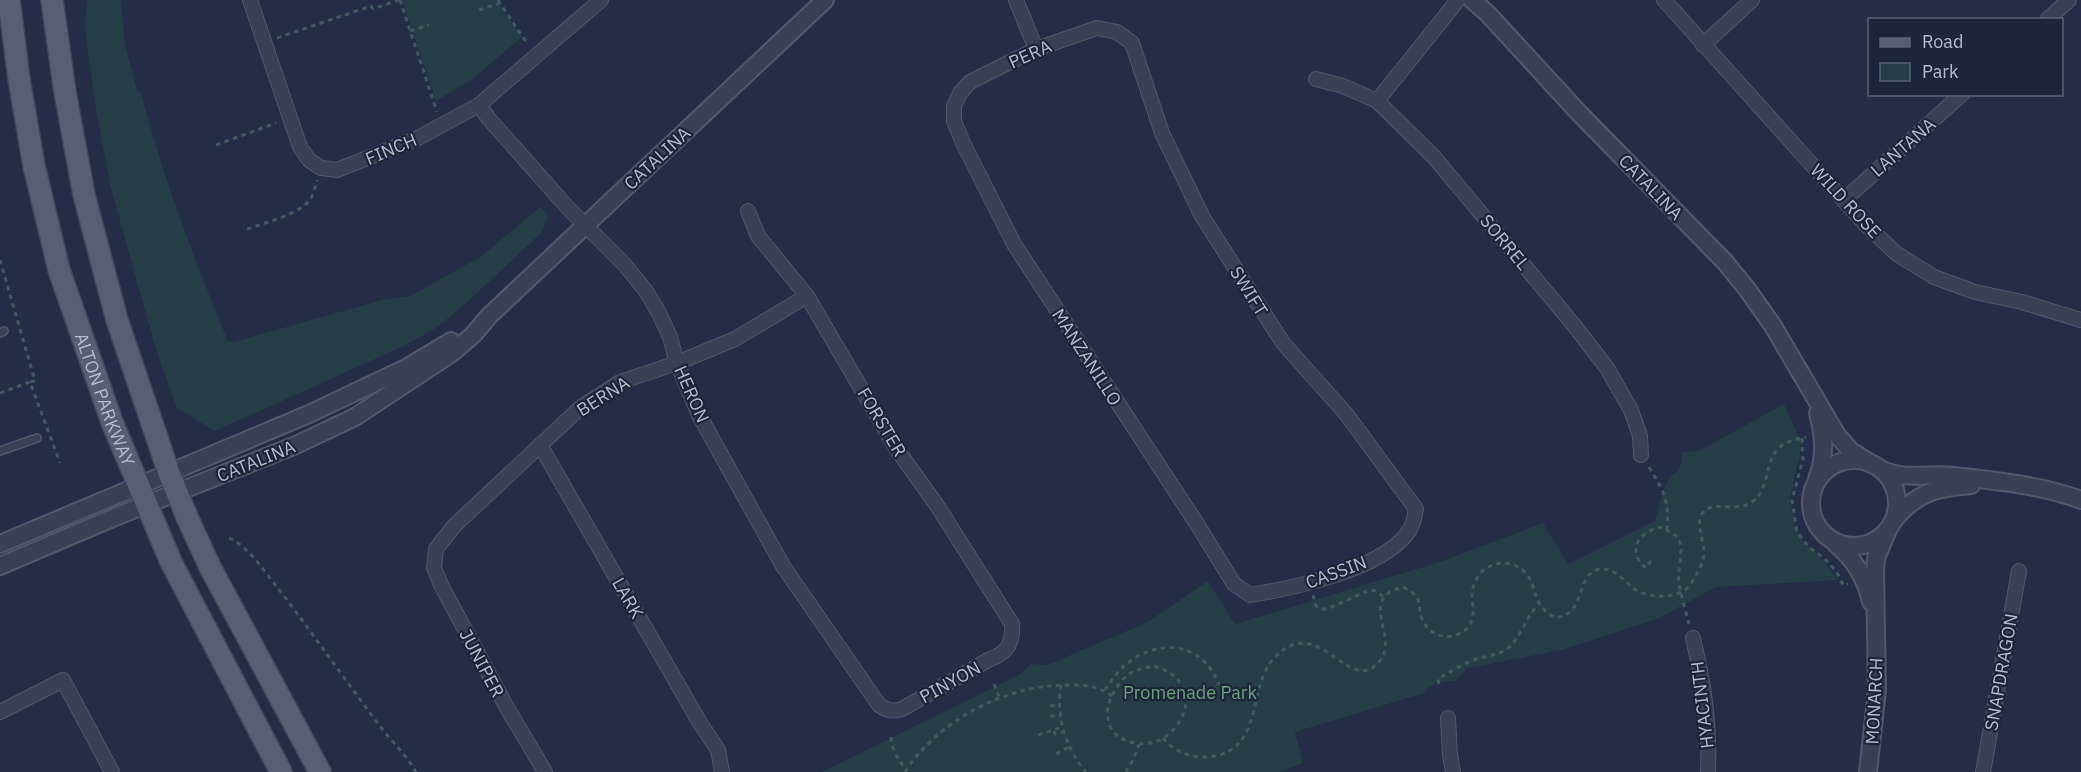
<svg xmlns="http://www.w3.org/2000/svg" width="2081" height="772" viewBox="0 0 2081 772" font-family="'IBM Plex Sans',sans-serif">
	<rect width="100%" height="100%" fill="#242d45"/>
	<!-- green -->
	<g fill="#263d45">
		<path d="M87,0H121L125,45L137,90L141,94C164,178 194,260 228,341L234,342L382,300L410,296L482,256L540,207L548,215L545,225L540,234L462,307L434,329L406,345L215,431L177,408L158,355L140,293L110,184L96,109L85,29Z"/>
		<path d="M402,0H496L522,37L471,80L436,101Z"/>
		<path d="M1784,404L1802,444L1790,498L1795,528L1804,542L1825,562L1838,580L1716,587L1657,619L1562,650L1468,668L1455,681L1438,682L1428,688L1424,693L1295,732L1303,763L1279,772H822L1021,674L1030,664L1047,665L1148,622L1208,581L1235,624L1440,562L1543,523L1568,564L1655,521C1659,508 1661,494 1667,482C1673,470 1683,474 1682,453L1701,450Z"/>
	</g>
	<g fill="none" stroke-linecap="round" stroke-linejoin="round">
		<defs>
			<g id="service">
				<path d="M0,333L4,331"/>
				<path d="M0,451L37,438"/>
			</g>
			<g id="minor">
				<path d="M250,0L300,147L309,160L321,168L337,170L416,139L479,105L601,0"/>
				<path d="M1016,0L1036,49"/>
				<path d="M1664,0L1865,224L1897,254L1934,277L1975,292L2022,302L2081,320"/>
				<path d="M2047,20L2069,0"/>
				<path d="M1097,28L1117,32L1132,43L1162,133L1202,216L1283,343L1347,415L1416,509C1414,519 1413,527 1406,535C1378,570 1294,588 1250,595L1234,584L1197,524L1014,244L963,143L954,121V106L960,93L970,82L1036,49Z"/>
				<path d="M1703,45L1752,0"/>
				<path d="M1316,79L1343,86L1377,101L1434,157L1573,324L1607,368L1631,410L1640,436L1641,455"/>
				<path d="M1377,101L1458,0"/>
				<path d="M479,105L489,119L568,208L624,264L646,291L659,313L670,337L677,363L699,415L783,566L879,705C888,711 892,712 902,709L990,659C1008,653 1013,642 1012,624L938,507L896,448L807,296L758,236L748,211"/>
				<path d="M1844,200L1962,94"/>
				<path d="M540,445L700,723L718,750L722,772"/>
				<path d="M1693,638C1704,685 1710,723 1708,772"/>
				<path d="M0,712L63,680L112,772"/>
				<path d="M1448,718L1450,755L1453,772"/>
				<path d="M545,772L506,706L441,585L434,568L436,549L454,526L580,408L620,382L677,363L735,339L807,296"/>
				<path d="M1983,772L2019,571"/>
			</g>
			<g id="tertiary">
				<path d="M1472,0L1488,14L1579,113L1725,262L1747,289L1773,326L1837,435L1851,451L1870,463"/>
				<circle cx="1854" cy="503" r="43"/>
				<path d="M1880,469C1904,481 1929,473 1954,476C1996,481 2041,485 2081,500"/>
				<path d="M1817,479C1826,456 1824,437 1818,413"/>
				<path d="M1894,520C1917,492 1936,488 1971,485"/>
				<path d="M0,544L309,414L406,368L451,341"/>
				<path d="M1836,544C1854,559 1866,578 1871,602"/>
				<path d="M0,566L115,517L296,445L355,417L452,353L473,335L489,316L825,0"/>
				<path d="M1868,772L1877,690L1875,572L1876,558L1887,532"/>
			</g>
			<g id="primary">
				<path id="s1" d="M9,0L19,79L34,166L59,270L112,422L171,562L281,772"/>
				<path d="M52,0L65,92L84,195L117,320L169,473L187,517L210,567L320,772"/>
			</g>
		</defs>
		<!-- service casing -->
		<use href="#service" stroke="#51586b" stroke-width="10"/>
		<!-- minor casing -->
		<use href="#minor" stroke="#51586b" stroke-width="16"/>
		<!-- tertiary casing -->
		<use href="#tertiary" stroke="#51586b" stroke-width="20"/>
		<!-- primary casing -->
		<use href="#primary" stroke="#43495d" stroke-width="24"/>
		<!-- path -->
		<g stroke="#42595f" stroke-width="3" stroke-dasharray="4.5 4.5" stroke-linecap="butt">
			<path d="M400,0L437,112"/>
			<path d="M498,0L528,45"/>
			<path d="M479,10L500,3"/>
			<path d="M410,31L429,25"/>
			<path d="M277,38L371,6L373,9L399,0"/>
			<path d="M216,145L276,123"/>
			<path d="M247,229C264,223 302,214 311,198C314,193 315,186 317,180"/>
			<path d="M0,260L35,381L30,382L60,463"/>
			<path d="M0,393L30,382"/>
			<path d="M1802,438L1803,459L1792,500L1797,532L1809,547L1824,558L1836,571L1843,585L1848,584"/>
			<path d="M1649,467C1663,490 1670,501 1667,529"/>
			<path d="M229,538C249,547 263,570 277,587C311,631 343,677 376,721C389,739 405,753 416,772"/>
			<path d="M1651,561L1646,568C1625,551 1640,530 1662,527L1678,537C1685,553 1677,566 1679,583C1681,597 1686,611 1689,624"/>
			<path d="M1313,595L1316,606L1320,609H1327L1370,590L1376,591L1384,597"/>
			<path d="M1154,666C1218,685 1173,759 1128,741C1122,739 1117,737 1113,731C1100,713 1112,688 1128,675C1136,669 1145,668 1154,666Z"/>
			<path d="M994,684L1000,699"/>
			<path d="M1439,684L1438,679C1450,672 1463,664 1476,659C1487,656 1499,655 1508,648C1520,639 1526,617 1538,605"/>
			<path d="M1061,685C1056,717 1065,747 1086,772"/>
			<path d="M1105,690C1111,681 1117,672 1125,665C1159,637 1203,642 1219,685"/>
			<path d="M1050,706L1060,705"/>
			<path d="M1050,716H1060"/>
			<path d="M1054,731L1055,734L1063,732"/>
			<path d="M1038,735L1062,727"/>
			<path d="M891,737C892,751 899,760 906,770"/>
			<path d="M1163,738C1174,751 1190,758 1207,757C1267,753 1245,684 1277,655C1320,614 1348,695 1378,663C1402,638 1355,599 1403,587C1409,590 1414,593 1417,598C1421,605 1419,609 1421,616C1424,629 1439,639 1452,636C1461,634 1470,629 1472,619C1475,609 1470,598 1473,587C1478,568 1498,558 1516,566C1542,578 1526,604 1556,618C1562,616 1568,615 1572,610C1583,598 1581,569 1603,569C1616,569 1624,581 1633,588C1647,598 1670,599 1685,590C1690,586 1693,580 1696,575C1700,568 1705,559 1704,550C1703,539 1696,524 1702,514C1711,499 1737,513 1752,502C1772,488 1763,455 1784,444C1791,440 1799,439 1806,437"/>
			<path d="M1056,754L1069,747"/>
			<path d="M905,772C939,720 1005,685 1068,685C1084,685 1098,685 1112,696"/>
			<path d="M1126,772L1133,760L1139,745"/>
		</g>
		<!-- service -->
		<use href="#service" stroke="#394054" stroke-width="7"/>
		<!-- minor -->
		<use href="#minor" stroke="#394054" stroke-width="14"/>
		<!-- tertiary -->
		<use href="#tertiary" stroke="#394054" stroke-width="16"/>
		<!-- primary -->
		<use href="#primary" stroke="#575f74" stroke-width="21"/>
	</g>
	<g text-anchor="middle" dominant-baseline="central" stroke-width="4.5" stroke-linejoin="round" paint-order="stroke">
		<!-- street labels -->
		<g font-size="18" fill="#b6bccd" stroke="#1d2539">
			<text transform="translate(1030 54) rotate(-24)">PERA</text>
			<text transform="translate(1903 147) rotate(-41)">LANTANA</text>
			<text transform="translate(391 149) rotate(-23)">FINCH</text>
			<text transform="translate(657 158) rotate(-43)">CATALINA</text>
			<text transform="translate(1651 187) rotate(46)">CATALINA</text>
			<text transform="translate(1846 201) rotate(47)">WILD ROSE</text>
			<text transform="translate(1505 242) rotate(50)">SORREL</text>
			<text transform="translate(1249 291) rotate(58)">SWIFT</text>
			<text transform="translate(1087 357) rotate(57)">MANZANILLO</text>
			<text transform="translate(692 394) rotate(66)">HERON</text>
			<text transform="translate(603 396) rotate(-32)">BERNA</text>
			<text stroke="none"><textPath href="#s1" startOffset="412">ALTON PARKWAY</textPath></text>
			<text transform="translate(882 422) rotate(59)">FORSTER</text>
			<text transform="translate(256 461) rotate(-22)">CATALINA</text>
			<text transform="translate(1336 572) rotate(-20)">CASSIN</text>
			<text transform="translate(628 598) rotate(60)">LARK</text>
			<text transform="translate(482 663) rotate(62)">JUNIPER</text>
			<text transform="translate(2001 672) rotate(-80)">SNAPDRAGON</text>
			<text transform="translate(950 682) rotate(-29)">PINYON</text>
			<text transform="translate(1874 701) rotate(-87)">MONARCH</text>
			<text transform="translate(1702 705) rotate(-97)">HYACINTH</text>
		</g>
		<!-- park labels -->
		<g font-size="18" fill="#6ba07f" stroke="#1d2539">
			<text x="1190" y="692">Promenade Park</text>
		</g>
	</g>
	<!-- legend -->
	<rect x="1868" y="18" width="195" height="78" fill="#1d2539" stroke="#5a6174" stroke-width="1.5"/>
	<rect x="1880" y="38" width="30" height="9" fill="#575f74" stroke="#5a6174" stroke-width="1.5"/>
	<text x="1922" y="48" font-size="18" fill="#b6bccd">Road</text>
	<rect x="1880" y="63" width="30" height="18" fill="#263d45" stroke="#5a6174" stroke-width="1.5"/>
	<text x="1922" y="78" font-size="18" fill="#b6bccd">Park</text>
</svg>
